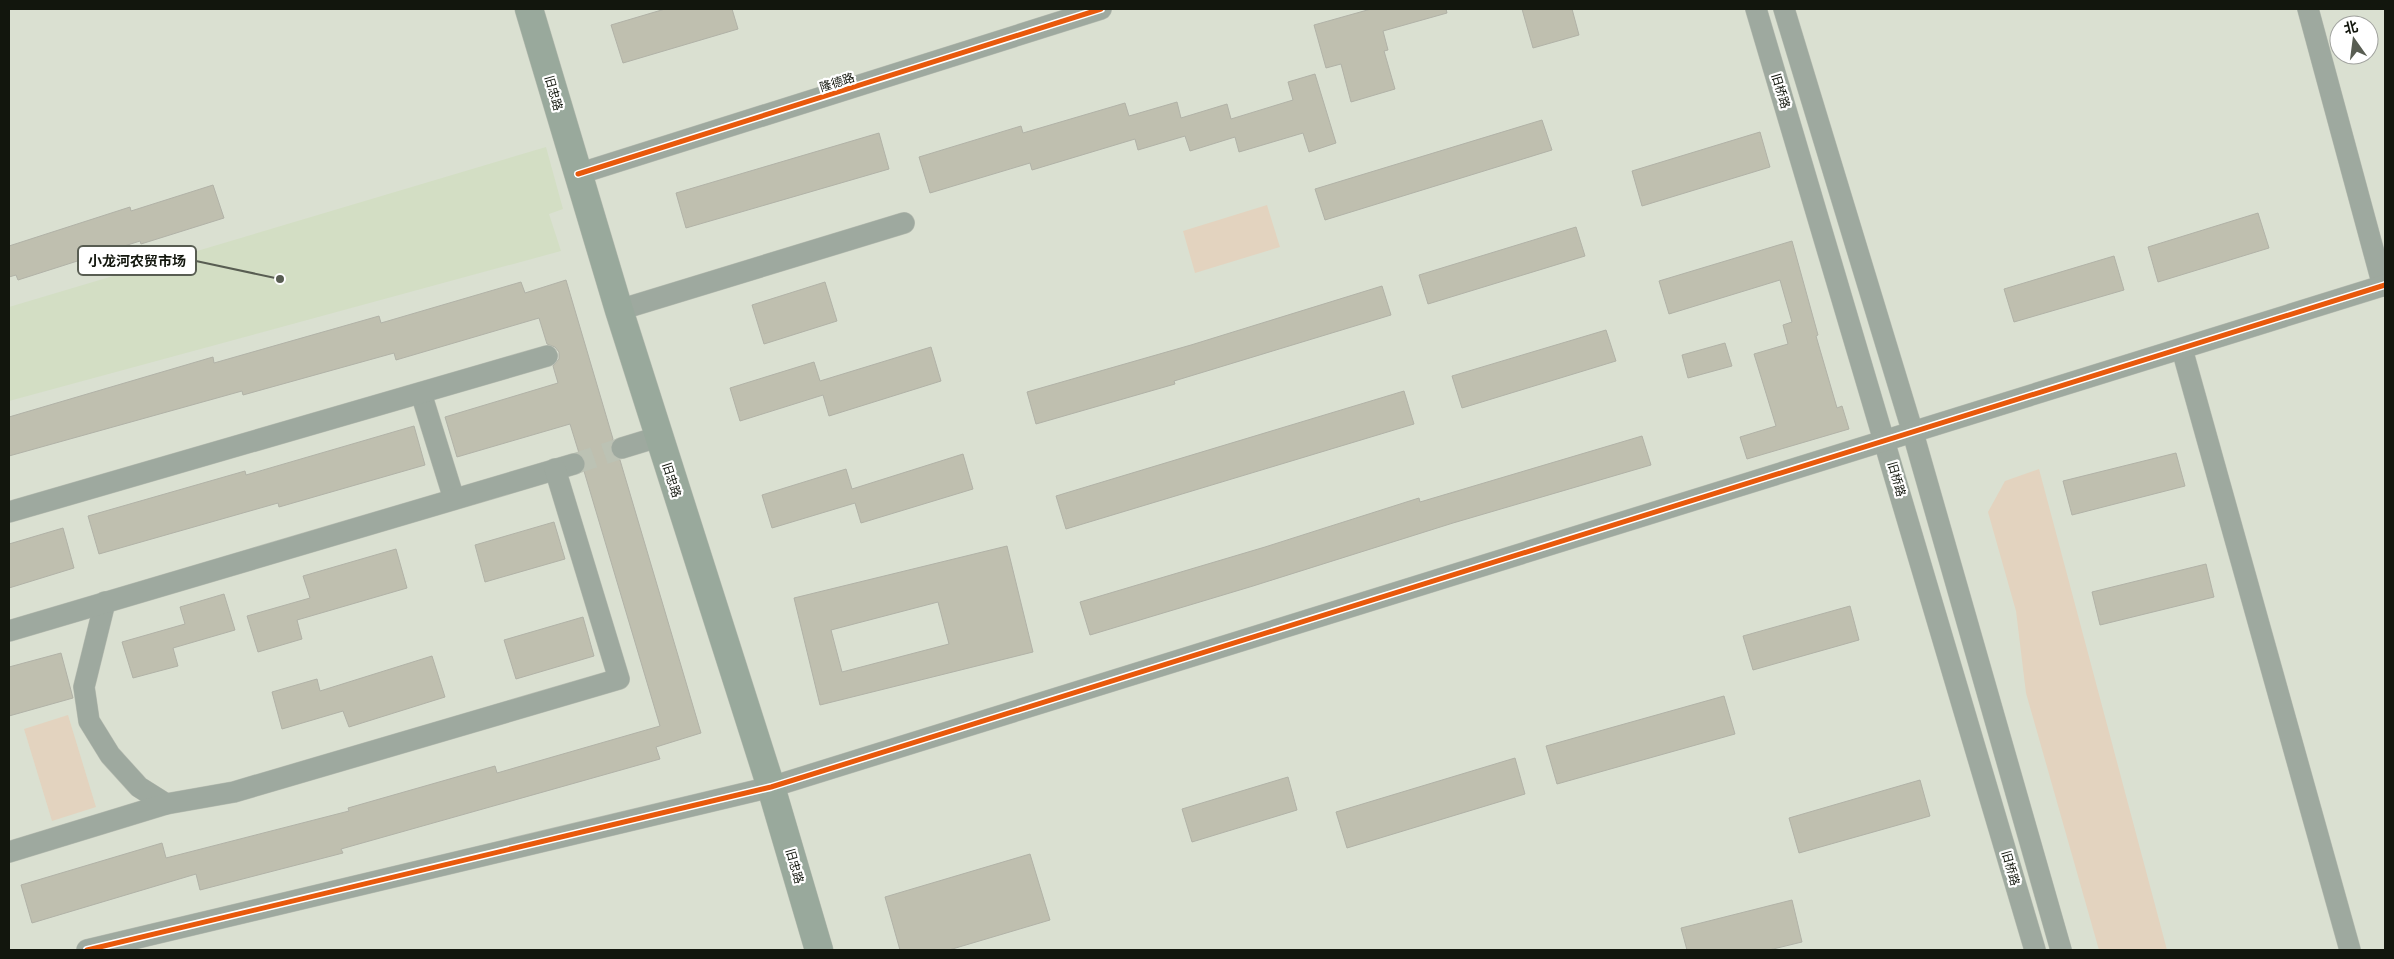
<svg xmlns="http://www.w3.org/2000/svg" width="2394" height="959" viewBox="0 0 2394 959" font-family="'Open Sans','Noto Sans SC',sans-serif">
	<rect width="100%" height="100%" fill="#dae0d1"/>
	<!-- built -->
	<path fill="#d3dec4" d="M546,147L563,209L549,214L561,251L9,401V307Z"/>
	<!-- green -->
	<g fill="#e3d3bf">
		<path d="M1267,205L1280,247L1195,273L1183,231Z"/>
		<path d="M2039,469L2167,950H2099L2026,693L2016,611L1988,512L2005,481Z"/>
		<path d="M68,715L96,807L52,821L24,729Z"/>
	</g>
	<!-- building -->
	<g fill="#bfbfaf" stroke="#b1b2a7" fill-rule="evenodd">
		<path d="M665,9H732L738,29L623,63L611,25Z"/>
		<path d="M1371,9H1446L1447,13L1383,31L1388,50L1384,51L1395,89L1351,102L1341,64L1326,68L1314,25Z"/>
		<path d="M1522,9H1572L1579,35L1533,48Z"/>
		<path d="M1315,74L1336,143L1309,152L1303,133L1239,152L1235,137L1190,151L1185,136L1138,150L1135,139L1032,170L1030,163L930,193L919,157L1021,126L1023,133L1125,103L1129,116L1177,102L1181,118L1227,104L1231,119L1293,100L1288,82Z"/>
		<path d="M1542,120L1552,150L1325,220L1315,189Z"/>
		<path d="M1760,132L1770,167L1642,206L1632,171Z"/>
		<path d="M879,133L889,169L686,228L676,193Z"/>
		<path d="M213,185L224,218L141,244L140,241L18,280L16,275L9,277V246L130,207L131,211Z"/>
		<path d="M2258,213L2269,248L2158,282L2148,247Z"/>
		<path d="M1576,227L1585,256L1428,304L1419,275Z"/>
		<path d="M1792,241L1818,335L1816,336L1837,408L1842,406L1849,429L1747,459L1740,437L1776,426L1754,354L1788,344L1783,325L1792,322L1780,280L1669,314L1659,281Z"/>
		<path d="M2114,256L2124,290L2014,322L2004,289Z"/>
		<path d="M566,280L613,439L610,445V451L613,457L620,460L701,733L656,747L660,759L341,849L343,853L200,890L196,874L32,923L21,885L162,843L166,858L349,811L348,808L495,766L497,773L660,726L584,471L586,461L579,453L570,424L457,457L445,417L558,383L553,366L559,359V352L555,347L547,344L539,318L396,360L394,353L243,395L242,391L9,456V417L213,357L214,363L379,316L381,323L521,282L525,293Z"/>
		<path d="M825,282L837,321L764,344L752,305Z"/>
		<path d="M1382,286L1391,315L1174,381L1175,384L1036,424L1027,392L1191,345Z"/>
		<path d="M1606,330L1616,361L1462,408L1452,376Z"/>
		<path d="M1725,343L1732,366L1688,378L1682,355Z"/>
		<path d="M931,347L941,381L829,416L823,395L740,421L730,388L814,362L820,381Z"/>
		<path d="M1404,391L1414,424L1066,529L1056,496Z"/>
		<path d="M414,426L425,465L279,507L278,503L99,554L88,516L245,471L246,475Z"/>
		<path d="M1642,436L1651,465L1453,523L1253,586L1090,635L1080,602L1265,547L1419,498L1420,502Z"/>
		<path d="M2176,453L2185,486L2072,515L2063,481Z"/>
		<path d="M963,454L973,489L861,523L855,503L772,528L762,495L846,469L852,489Z"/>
		<path d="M554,522L565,559L485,582L475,545Z"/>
		<path d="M63,528L74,568L9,588V544Z"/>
		<path d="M1007,546L1033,652L820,705L794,598ZM938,602L949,644L842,672L831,630Z"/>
		<path d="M396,549L407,588L297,620L302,639L258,652L247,616L310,598L303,576Z"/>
		<path d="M2206,564L2214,597L2100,625L2092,592Z"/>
		<path d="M224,594L235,630L173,648L178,666L133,678L122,642L185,624L180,607Z"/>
		<path d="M1850,606L1859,640L1753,670L1743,636Z"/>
		<path d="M583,617L594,656L516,679L504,640Z"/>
		<path d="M61,653L73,698L9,716V667Z"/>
		<path d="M432,656L445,697L349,727L343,711L282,729L272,692L317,679L320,691Z"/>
		<path d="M1724,696L1735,734L1557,784L1546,746Z"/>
		<path d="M1515,758L1525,794L1347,848L1336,812Z"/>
		<path d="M1288,777L1297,810L1192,842L1182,809Z"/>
		<path d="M1920,780L1930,816L1799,853L1789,818Z"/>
		<path d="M1030,854L1050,920L949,950H900L885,897Z"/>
		<path d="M1792,900L1802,942L1769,950H1687L1681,928Z"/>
	</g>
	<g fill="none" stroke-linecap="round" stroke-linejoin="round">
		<!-- minor-tunnel -->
		<path stroke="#bcc2b4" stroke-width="21" stroke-dasharray="21 11" stroke-linecap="butt" d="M574,464L622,448"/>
		<defs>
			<g id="minor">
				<path d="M1756,9L2035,950"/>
				<path d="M1784,9L1913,433L2061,950"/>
				<path d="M2308,9L2383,286"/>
				<path d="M578,174L1101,9"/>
				<path d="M619,310L904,223"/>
				<path d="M2182,349L2350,950"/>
				<path d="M421,393L454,499"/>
				<path d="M622,448L658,437"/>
				<path d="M9,512L547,356"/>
				<path d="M105,602L84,687L89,721L110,755L139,787L166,804"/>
				<path d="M9,631L574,464"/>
				<path d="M9,852L166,804L234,792L619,679L555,469"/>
				<path d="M87,950L771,787L2385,285"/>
			</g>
			<path id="major" d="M529,9L619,310L771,787L819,950"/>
		</defs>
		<!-- minor casing -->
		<use href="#minor" stroke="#b9beb3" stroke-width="22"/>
		<!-- major casing -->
		<use href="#major" stroke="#b9beb3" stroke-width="29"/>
		<!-- minor -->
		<use href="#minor" stroke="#9ea99f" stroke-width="21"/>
		<!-- major -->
		<use href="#major" stroke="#99a99c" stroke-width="28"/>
		<defs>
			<g id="cycleway">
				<path d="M578,174L1101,9"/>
				<path d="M87,950L771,787L2385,285"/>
			</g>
		</defs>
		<!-- cycleway casing -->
		<use href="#cycleway" stroke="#fff" stroke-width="8"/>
		<!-- cycleway -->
		<use href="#cycleway" stroke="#e8590c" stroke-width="5"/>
	</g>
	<g text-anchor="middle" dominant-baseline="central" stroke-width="4.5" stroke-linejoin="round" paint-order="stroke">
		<!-- street labels -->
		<g font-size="12" fill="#12160d" stroke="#fff">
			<text transform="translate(837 82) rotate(-18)">隆德路</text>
			<text transform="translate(1781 91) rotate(73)">旧桥路</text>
			<text transform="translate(554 93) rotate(74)">旧忠路</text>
			<text transform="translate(1897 479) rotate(74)">旧桥路</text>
			<text transform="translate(672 480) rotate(72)">旧忠路</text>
			<text transform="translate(795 866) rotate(74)">旧忠路</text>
			<text transform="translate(2011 868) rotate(74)">旧桥路</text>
		</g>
	</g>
	<!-- callouts -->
	<path fill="none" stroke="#585d52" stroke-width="2" d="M280 279L196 261"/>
	<circle fill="#585d52" stroke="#fff" stroke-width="2" cx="280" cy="279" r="5"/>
	<rect fill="#fff" stroke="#585d52" stroke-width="2" x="78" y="246" width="118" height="29" rx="5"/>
	<g font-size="14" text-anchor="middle" font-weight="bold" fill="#12160d">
		<text x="137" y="266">小龙河农贸市场</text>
	</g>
	<!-- border -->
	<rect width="2394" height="959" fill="none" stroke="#12160d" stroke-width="20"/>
	<!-- north arrow -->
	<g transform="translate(2354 40) rotate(346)"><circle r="24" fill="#ffffff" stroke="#a0a29e"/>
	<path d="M0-4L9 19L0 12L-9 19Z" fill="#585d52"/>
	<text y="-8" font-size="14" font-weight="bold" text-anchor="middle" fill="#12160d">北</text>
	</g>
</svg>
